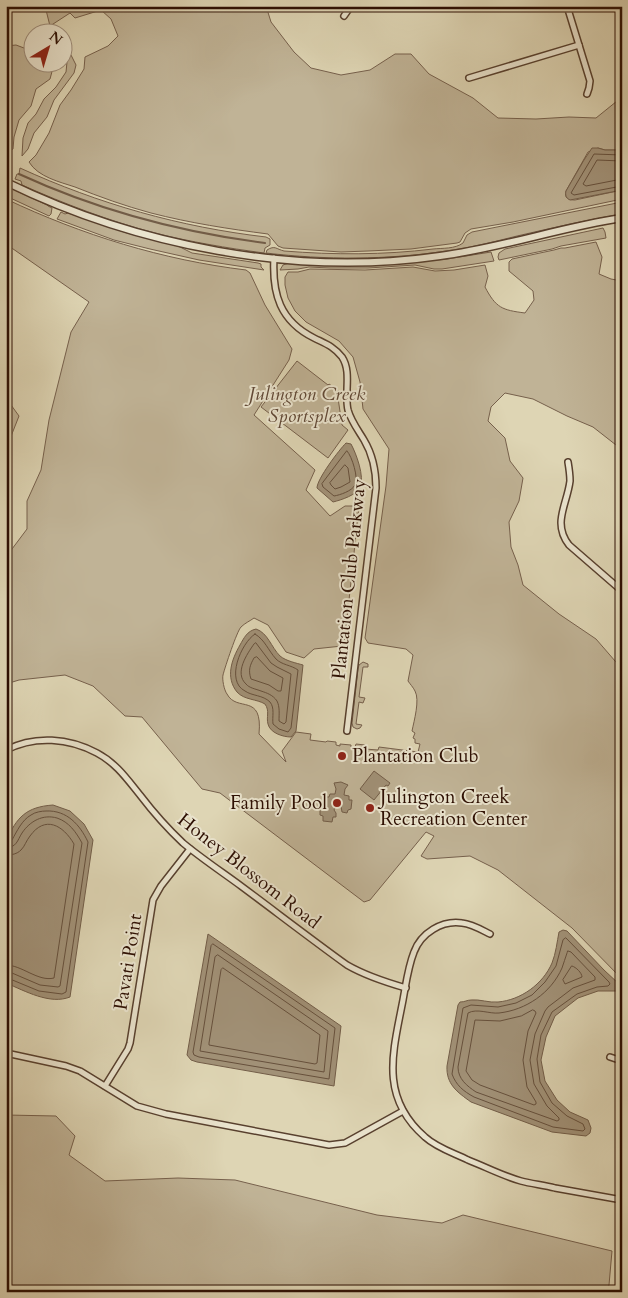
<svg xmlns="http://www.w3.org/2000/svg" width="628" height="1298" viewBox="0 0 628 1298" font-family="Cardo,serif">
	<rect width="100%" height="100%" fill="#ded5b4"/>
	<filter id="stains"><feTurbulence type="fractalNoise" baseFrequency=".004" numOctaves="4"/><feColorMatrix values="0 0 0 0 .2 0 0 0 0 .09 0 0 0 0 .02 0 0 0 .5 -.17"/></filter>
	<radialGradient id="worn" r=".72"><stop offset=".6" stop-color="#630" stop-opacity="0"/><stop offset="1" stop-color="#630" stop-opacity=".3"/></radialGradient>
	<!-- green -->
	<g fill="#c0b396" stroke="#76604c">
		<path d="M45,6H266L271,22L294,52L311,68L341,75L370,70L395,54H411L429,74L473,98L498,118L536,119L569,117L596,118L622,97V150H605L598,148L588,152L566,191C564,198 568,200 575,200L622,190V199L513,222L471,229L465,233L460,242L457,243L411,249L368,251L341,252L283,248L278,246L268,234C229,229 190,223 151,213C125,206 100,197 75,187C60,182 38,177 29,162L36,155L49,133L60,105L71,90L84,69L85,57L108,46L118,36L111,19L101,10L75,18L70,13L50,26Z"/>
		<path d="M16,45L32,51V62L52,63L54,64L50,79L36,89L31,106L19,120L14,137L13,149L6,154V46Z"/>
		<path d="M67,53L71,55L76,65L74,73L54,100L47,117L34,133L28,149L22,156L23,138L28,123L36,114L44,99L56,87L66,72L67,62L64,55Z"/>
		<path d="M20,168C99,204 180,227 266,237L270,239V245L265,248L264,253C227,248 191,242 155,233C109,221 65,204 22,185L21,181L15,179L17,174H19Z"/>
		<path d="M6,186L47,205L48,206L52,208L51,214L49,216L6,196Z"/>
		<path d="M6,199C82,235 163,260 246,270L250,273L265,305L292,349L289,360L254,415L315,470L306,490L330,516L345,506H359L345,638L342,646L314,649L304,658L286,652L268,625L254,618C250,621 245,623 241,627C237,631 225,667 223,675C222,679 224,690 227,694C237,713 263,692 259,734L286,762L282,751L296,732L311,734L310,740L326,742L327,741L336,742V745L340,746V744L351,745V747H355L356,744L365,745V749L378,750L379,747L418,752L420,744L415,743V739L413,738L415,733L412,731C414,721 420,700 415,691C413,687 410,684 408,681L413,655L406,649L368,643L365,638L386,486L389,449L363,409L360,382L353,357L339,341L306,322L295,311L288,298L285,285V277L288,272H298L310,269L365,270L413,267L435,271L454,270L485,265L488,276L485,287C496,308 502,310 525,313L534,300L533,291L509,271V262L512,259L554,250L561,248H565L596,242L602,257L599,274L611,279L622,281V447L616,445L593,427L567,416L533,399L505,393L491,407L488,421L505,438L510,461L523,478L519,501L509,522L511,547L518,565L523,585L559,614L596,639L622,669V979L572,928L498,870L470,856L427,859L421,856L434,836L426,832L370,900L364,902L220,793L202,789L142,717L125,716L93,686L65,675L19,680L6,684V557L27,529V501L41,470L49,420L71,332L89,302L6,244Z"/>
		<path d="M622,202V214C586,220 552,228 517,236C493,242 470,248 446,251C387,260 325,260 266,253L267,250C275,245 276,249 284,251C334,255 384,255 433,249C443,248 455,249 463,243L467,235L472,232Z"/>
		<path d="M61,212L65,214L68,213L127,233L178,246L192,253L258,263L261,264V267L264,270L199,260L150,249L114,240L57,219Z"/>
		<path d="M603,228L605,232L606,238L561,246L552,249L499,260L498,257L499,253L505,249Z"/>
		<path d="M491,252L494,261L442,269H434L415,265L368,268H330L309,267L298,269L280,270L283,265L289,263L389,264L447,259Z"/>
		<path d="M297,361L328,385L329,384L339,391L335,396L338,398L342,425L348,430L328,458L261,407Z"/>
		<path d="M6,398L19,416L6,449Z"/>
		<path d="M363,662L368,664V667H363L359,697L365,698L363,703L359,702L356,724L362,725L360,728L357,729L353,727L352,723L358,669L359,665Z"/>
		<path d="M6,1115L56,1116L75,1136L69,1155L105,1181L178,1178L235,1180L377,1215L442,1223L463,1215L612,1251L609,1285L607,1292H6Z"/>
	</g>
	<!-- water -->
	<g fill="#a19177" stroke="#725d48">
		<path d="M592,148H598L605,150H622V190L570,200C566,198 565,195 566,191L584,160Z"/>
		<path d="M346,443L351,444C356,453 365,477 360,487C357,495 341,500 333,502L317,488C317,479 339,450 346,443Z"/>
		<path d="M256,629C268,633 271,647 280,656C286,661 296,663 303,665L296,731L291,737C283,737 270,733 268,724C266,717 270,711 265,704C257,699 244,700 237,692C225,677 232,659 240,645C244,638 247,631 256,629Z"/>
		<path d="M374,771L390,783L388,786L386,785L374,800L360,789Z"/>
		<path d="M341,782L348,785L345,789L344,795L349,796V800H352L351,809L348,810L347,813L342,812L341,806L336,805L334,810L336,813V817H333L332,822L323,821V816L320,815V809H323L324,808V806L321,805L322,800H325L326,797H329L330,794H335L336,789L334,783Z"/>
		<path d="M53,805L70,811L84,824L93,840L70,997C50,1005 25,991 6,983V841C17,817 26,807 53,805Z"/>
		<path d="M563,930L567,931L604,970L619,984L620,988L618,991H598L578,998L555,1016L546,1037L541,1060L545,1081L557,1100L570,1112L588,1120L591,1128L590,1133L586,1136L552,1132L471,1102C457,1092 446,1084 447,1066L458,1005L460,1002C465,1002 467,1000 471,1000C480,999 489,1003 498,1002C521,1000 543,984 552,963C556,953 557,942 559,932Z"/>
		<path d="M208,934L341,1026L334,1086L197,1062L191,1060L187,1055Z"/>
	</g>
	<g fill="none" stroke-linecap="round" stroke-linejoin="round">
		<!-- shore -->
		<g stroke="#66503c" stroke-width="1">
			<path d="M622,155L594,154L571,193L574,195L622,186"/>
			<path d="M622,161L597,160L583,184L586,186L622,179"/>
			<path d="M347,451C352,456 359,479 355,485C352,491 340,495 334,496L323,487L322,484Z"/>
			<path d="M345,465L348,468L350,482L341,487L335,489L331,485L330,483Z"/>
			<path d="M255,634C265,640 268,650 276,659C282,665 291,665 298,670L291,728L288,732L279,729L273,724C272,717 275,708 270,702C263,695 252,696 245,691C225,681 241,643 255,634Z"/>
			<path d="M256,643L271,663L277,667L291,674L286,722L284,724L279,721C279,714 280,707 277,701C273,695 267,693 261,691C256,689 249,688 246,684C234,673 247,654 254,644Z"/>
			<path d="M257,657L270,671L283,678L281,691H278L269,685L251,679C248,670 250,665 254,658Z"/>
			<path d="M6,842L12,840C17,831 22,820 31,815C35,812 42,811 46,811C67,810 80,825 88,842L66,992L62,994L39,991L10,979H6"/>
			<path d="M6,848C17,847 17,841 22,833C30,821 43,814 57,818C69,822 76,832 82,843L60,986L58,987L40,985L12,973L6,972"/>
			<path d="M6,855C12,855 17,854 21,850C25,846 26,841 30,836C45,815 63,825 74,844L54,978C38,982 22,965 6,965"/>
			<path d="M566,938L609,982L610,984L608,986L597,987L577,994L552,1012L541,1035L537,1059L540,1082L552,1103L567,1116L583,1124L585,1129L583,1131L553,1127L474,1097C463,1091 456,1085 452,1074L463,1008L471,1005L498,1007L516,1003L532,995L545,982L556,966L563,940Z"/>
			<path d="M213,944L335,1028L329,1079L199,1057L194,1055L193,1052L211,946Z"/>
			<path d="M568,951L571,952L595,977V980L573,988L548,1007L545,1011L535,1034L530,1060L534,1084L547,1106L559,1118V1120L557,1121L476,1092C467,1086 458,1079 458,1067L468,1013C477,1008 489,1014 499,1013C526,1010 551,993 562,968C564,963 565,958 567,953Z"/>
			<path d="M218,955L328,1031L324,1072L200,1051L215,957Z"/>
			<path d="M572,966C576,967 582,973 582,977L565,984L563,980Z"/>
			<path d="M223,968L320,1035L317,1063L315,1064L209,1045V1043L221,970Z"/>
			<path d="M533,1010L535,1011L536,1013L528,1031L523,1060L527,1087L536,1102V1104L534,1105L480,1085L472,1080L466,1071L475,1020L500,1021L521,1016Z"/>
		</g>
		<!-- stream -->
		<g stroke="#725d48" stroke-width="2">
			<path d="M6,167L11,170"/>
			<path d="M19,174C97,210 179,232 265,243"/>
		</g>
		<defs>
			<g id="minor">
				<path d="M567,6L590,81L589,88L587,94"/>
				<path d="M344,16L351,6"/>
				<path d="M469,78L579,45"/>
				<path d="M274,258C272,294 280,321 314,338C326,344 333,346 342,357C352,372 344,393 348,410C351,421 358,430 364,440C373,455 376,471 376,488L347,731"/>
				<path d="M568,462C569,468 570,475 570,481C567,505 552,523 569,545L622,591"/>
				<path d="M6,750C35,735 69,738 97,753C116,763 127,779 140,795C153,812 167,828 183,843C201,858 222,872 241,886C276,912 311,939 347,965C366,976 385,982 406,988"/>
				<path d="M490,934C482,930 472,924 462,923C442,920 421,933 414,952C408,967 406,984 403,1000C393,1052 379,1097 425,1137C437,1148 454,1153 468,1160C486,1167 503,1176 521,1181C532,1184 544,1185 555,1188C577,1192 599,1196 622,1200"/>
				<path d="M6,1053L66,1066L80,1071L137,1106L166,1114L329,1145L345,1143L403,1111"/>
				<path d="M610,1057L622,1061"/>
				<path d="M105,1086L128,1049L130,1043L153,900L161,886L190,849"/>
				<path d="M621,1292L622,1290"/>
			</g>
			<path id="tertiary" d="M6,182C137,246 296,277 440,256C502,248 561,227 622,218"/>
		</defs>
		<!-- minor casing -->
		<use href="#minor" stroke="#58402e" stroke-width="8"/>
		<!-- tertiary casing -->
		<use href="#tertiary" stroke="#58402e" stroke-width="9"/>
		<!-- minor -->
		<use href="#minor" stroke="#eae4ce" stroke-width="5"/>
		<!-- tertiary -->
		<use href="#tertiary" stroke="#eae4ce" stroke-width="6"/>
	</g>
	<!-- markers -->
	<g fill="#8f2418" stroke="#eae4ce" stroke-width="2">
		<circle cx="342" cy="756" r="5"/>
		<circle cx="337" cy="803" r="5"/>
		<circle cx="370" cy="808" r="5"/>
	</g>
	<g text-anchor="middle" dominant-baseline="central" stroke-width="4" stroke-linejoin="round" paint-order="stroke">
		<!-- park labels -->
		<g font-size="19" font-style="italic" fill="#604836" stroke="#eae4ce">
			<text x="307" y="394">Julington Creek<tspan x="307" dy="22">Sportsplex</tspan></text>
		</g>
		<!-- street labels -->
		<g font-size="19" fill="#2c0e02" stroke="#eae4ce">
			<text transform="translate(349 579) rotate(-84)">Plantation Club Parkway</text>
			<text transform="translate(249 871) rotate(38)">Honey Blossom Road</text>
			<text transform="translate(128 962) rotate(-81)">Pavati Point</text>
		</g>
		<!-- poi labels -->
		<g font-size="19" fill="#2c0e02" stroke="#eae4ce" text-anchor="start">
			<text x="352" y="756">Plantation Club</text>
			<text x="380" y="797">Julington Creek<tspan x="380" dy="22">Recreation Center</tspan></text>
			<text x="327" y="803" text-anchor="end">Family Pool</text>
		</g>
	</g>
	<!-- margin -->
	<rect width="628" height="1298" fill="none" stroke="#ded5b4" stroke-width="25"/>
	<rect x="8" y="8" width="613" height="1283" fill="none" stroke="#2c0e02" stroke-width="2.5"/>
	<rect x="12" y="12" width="603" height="1273" fill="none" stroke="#2c0e02"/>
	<!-- north arrow -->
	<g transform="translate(48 48) rotate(38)"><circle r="24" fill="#eae4ce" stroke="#9e8e7c"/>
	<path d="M0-4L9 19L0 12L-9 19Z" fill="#8f2418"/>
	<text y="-8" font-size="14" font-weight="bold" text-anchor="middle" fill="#2c0e02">N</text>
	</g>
	<rect width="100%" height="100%" filter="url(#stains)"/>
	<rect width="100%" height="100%" fill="url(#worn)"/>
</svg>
